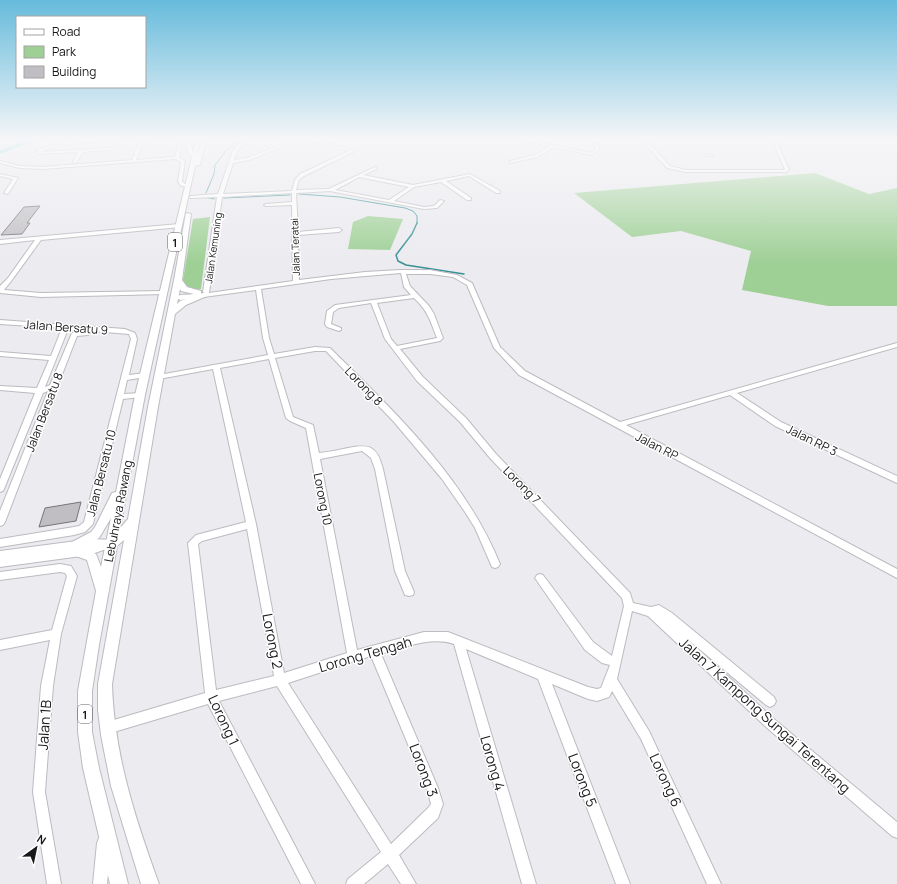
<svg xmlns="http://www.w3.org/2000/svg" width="897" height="884" viewBox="0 0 897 884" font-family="Manrope,sans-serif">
	<rect width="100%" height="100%" fill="#ebebf0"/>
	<!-- green -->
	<g fill="#9ed095">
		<path d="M815,173L869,194L897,188V306H828L742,290L751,251L681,231L632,237L574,193Z"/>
		<path d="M368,216L403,219L390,250L348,249L353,222Z"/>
		<path d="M210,217L201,289L193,290L184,285L183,280L193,219Z"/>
	</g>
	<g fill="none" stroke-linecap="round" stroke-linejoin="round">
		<!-- stream-far1 -->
		<g stroke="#369195" stroke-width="1">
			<path d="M206,193L214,174L215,165L226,151L238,140"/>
			<path d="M299,194L340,197L405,208L413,211L417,216V224"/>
			<path d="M205,197L214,199"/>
			<path d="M224,198L290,195"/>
		</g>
		<!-- stream -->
		<path stroke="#369195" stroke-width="1.5" d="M417,223L412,234L396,255L398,261L406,265L464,274"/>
		<!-- river -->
		<path fill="#43c5ca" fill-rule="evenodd" d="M29,140H37L0,154V150Z"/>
	</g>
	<!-- building -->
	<g fill="#c0bec2" stroke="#777479">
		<path d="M40,206L27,223H30L22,234L1,235L24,207Z"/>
		<path d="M81,502L76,521L39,527L45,508Z"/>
	</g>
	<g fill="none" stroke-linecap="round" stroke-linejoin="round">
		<defs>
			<g id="minor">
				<path d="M65,140H69L67,142L119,140L117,141L62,144L40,152L110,148L112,149L110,150L83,152L77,162L75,163L73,162L78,152L39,154L36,151L57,144Z"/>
				<path d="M140,140H144L136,160L175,157L179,140H183L179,157L185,161L182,181L185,184L190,185V187L181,186L178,181L181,162L176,159L42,169L20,168L0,163V161L20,166L42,167L132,160Z"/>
				<path d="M195,140H199L197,156L195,157L193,156Z"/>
				<path d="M245,140H249C240,147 238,148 234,160L247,158L294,140H299L249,160L233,163L223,194L292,191L295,180L300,174L349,151L309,141L308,140H313L355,151L304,176L299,180L296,190L329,189L375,167L377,168V169L363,175L413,185L470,174L500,191V193H496L469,176L446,181L471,198V200H467L441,182L414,187L394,201L424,207L434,206L440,200L444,201L437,208L424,209L330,191L296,193L298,232L339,228L342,230L339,232L298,235L299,280L365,272L400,270H430L457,275L472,283L500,347L525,371L620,422L897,343V347L737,393L781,422L897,476V483L775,426L730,395L626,425L897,569V578L519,375L494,348L467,285L453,277L430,274H406L410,286L429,306L434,314L443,338L440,341L400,349L423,377L466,418L496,454L630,593L633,603L651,607L659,605L672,613L774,697L776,701L774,705L770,707L766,705L685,637L774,719L897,822V838L892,836L766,727L648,616L632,611L617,679L649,731L721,884H707L641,739L612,691L609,697L597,701L588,699L552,684L630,884H616L538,679L466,649L536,884H522L454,644C432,636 402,648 381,654L438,788L443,804L438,818L399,855L416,884H401L388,864L364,884H346L348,879L381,852L277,686L219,701L315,884H301L208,704L107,734L103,732L101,728L103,724L107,722L205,693L188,543L196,535L246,522L213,369L159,379L155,377L159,375L268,355L263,338L256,290L181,300L171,297C174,295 198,294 204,293L203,292L217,197L191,198L189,197L191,196L218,194L233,150L238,144ZM359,177L409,187L389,200L335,190ZM292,193V202L266,204L264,205L266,206L292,205L293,281L209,293L222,197ZM401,273L404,287L411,295L335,305L327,311L325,324L327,327L339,331L341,330V328L331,324L333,312L339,308L371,303L385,339L417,381L460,422L490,458L622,598L624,606L612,656L593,642L543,575L540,574L537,575L535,578L585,650L602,663L610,665L601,688L597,689L588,687L448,632H424L357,650L320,459L362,451L371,458L375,469L395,571L405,595L409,596L413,595L414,592L405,571L383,469C377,446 370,444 348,448C338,450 329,452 319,453L313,425L293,417L275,358L315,351H326L394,422L442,479L465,512L475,528L492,567L495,568L498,567L500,564C465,478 395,412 330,348L315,347L274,354L269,338L261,289L331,279ZM414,298C428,311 430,320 437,338L397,346L391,339L377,303ZM269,359L286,418L290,421L306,428L347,653L284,673L256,524L220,368ZM247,529L274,676L216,690L198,544L202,541ZM371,656L428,792L431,804L428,808L391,844L288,683Z"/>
				<path d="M523,140H529L590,153L595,150V145L597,144L599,145V150L591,155L554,147L537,157L510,163V161L535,155L549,146Z"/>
				<path d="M642,140H646L670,166L686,170H785L772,140H776L789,170L786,172H686L667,168Z"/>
				<path d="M707,154L714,155L712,156H706Z"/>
				<path d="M0,174L18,178L8,194L4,193L13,179L0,176Z"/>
				<path d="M179,224L181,225V227L41,240L12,280L4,290L41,293L164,291L167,293L166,294L41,297L0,293V286L8,278L35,240L0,244V240Z"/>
				<path d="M0,320L125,329L135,333L137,339L129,375L145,373L149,375L145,377L127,380L124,394L140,393L144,395L140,397L123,399L93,524L85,532L74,535L0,547V539L74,527L79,526L84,522L131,339L129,334L68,329L45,387L50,385L72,333L88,331L91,333L88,335L77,336L58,385L59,386L56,388L5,522L3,525L0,526V511L48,391L43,393L4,489L3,491L0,492V479L35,393L0,390V386L37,388L49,360L0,356V352L51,356L62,328L0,324Z"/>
				<path d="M92,539L115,540L117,543L115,546L89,555L0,567V559L29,555L0,559V551Z"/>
				<path d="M60,564L71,566L77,576L61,634L53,686L45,792L61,884H47L33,792L41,686L50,640L0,650V640L52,630L67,576L65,573L60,572L0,580V572Z"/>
				<path d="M104,836L109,838L111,843L107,884H93L97,843L99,838Z"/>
			</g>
			<path id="major" d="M186,140H190L193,153L197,155L202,140H206L200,165L195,166L145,395L120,528L128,519L148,407L174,280L186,213L191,214L182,280L187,287L201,291V294L205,293L209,295L186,305L175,314L158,407L112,684C114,754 135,818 159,884H141L111,786L101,735L98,710V684L124,540L117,546L99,645L92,691V732L99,768L128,884H110L83,768L78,732V691L96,591L87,560L73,555L71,552L73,549L70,545L72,542L91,532L95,527L112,493L116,492L135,395L192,157L188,154ZM180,289L181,291L198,295L180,301L177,304ZM111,518L101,567L96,554L80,548L99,538Z"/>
		</defs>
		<!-- minor casing -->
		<use href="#minor" stroke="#bbbbc0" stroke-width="2"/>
		<!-- major casing -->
		<use href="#major" stroke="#bbbbc0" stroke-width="2"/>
		<!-- minor -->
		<use href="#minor" fill="#fff" fill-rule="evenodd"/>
		<!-- major -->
		<use href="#major" fill="#fff" fill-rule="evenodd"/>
	</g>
	<!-- sky -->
	<linearGradient id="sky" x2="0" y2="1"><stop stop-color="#66bbdc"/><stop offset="0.53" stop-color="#f6f6f8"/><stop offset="1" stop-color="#f6f6f8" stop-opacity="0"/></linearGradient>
	<rect width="897" height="263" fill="url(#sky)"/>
	<g text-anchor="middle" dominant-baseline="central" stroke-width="3" stroke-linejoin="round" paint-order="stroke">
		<!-- far-street labels -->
		<g font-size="10" fill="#19181a" stroke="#fff">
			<text transform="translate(295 247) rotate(-92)">Jalan Teratai</text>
			<text transform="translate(213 248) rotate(-82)">Jalan Kemuning</text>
		</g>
		<!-- shield labels -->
		<g fill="#fff" stroke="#5e5d5f" stroke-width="1">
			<rect x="168" y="233" width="14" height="18" rx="3"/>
			<rect x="78" y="705" width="14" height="18" rx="3"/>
		</g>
		<g font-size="11" font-weight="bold" fill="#19181a">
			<text x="175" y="242">1</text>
			<text x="85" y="714">1</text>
		</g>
		<!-- street labels -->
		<g font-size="12" fill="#19181a" stroke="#fff">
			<text transform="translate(66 327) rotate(4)">Jalan Bersatu 9</text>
			<text transform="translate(364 386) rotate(46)">Lorong 8</text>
			<text transform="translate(44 412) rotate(-69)">Jalan Bersatu 8</text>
			<text transform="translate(812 440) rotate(26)">Jalan RP 3</text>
			<text transform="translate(657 446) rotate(27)">Jalan RP</text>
			<text transform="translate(101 473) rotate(-76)">Jalan Bersatu 10</text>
			<text transform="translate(522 485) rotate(45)">Lorong 7</text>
			<text transform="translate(323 499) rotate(79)">Lorong 10</text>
			<text transform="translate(118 511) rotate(-79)">Lebuhraya Rawang</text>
		</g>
		<!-- near-street labels -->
		<g font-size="14" fill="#19181a" stroke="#fff">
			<text transform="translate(273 641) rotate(79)">Lorong 2</text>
			<text transform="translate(365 654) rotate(-16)">Lorong Tengah</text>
			<text transform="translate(765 715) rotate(42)">Jalan 7 Kampong Sungai Terentang</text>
			<text transform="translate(224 720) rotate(65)">Lorong 1</text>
			<text transform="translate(44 725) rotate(-86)">Jalan 1B</text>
			<text transform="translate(493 763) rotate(74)">Lorong 4</text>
			<text transform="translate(424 770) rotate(69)">Lorong 3</text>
			<text transform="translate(583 780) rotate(69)">Lorong 5</text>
			<text transform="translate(666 780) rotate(65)">Lorong 6</text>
		</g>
	</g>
	<!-- legend -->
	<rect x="16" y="16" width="130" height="72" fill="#ffffff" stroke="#a3a3a3"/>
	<rect x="24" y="29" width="20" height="6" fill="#ffffff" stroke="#a3a3a3"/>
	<text x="52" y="36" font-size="12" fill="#19181a">Road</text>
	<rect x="24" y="46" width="20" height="12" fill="#9ed095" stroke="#a3a3a3"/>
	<text x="52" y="56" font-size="12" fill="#19181a">Park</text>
	<rect x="24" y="66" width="20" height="12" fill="#c0bec2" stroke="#a3a3a3"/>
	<text x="52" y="76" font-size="12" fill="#19181a">Building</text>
	<!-- north arrow -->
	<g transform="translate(36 848) rotate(33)" stroke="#ffffff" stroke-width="3" paint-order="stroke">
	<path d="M0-3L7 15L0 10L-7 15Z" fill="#19181a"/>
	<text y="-6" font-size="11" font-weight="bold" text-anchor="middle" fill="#19181a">N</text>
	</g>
</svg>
